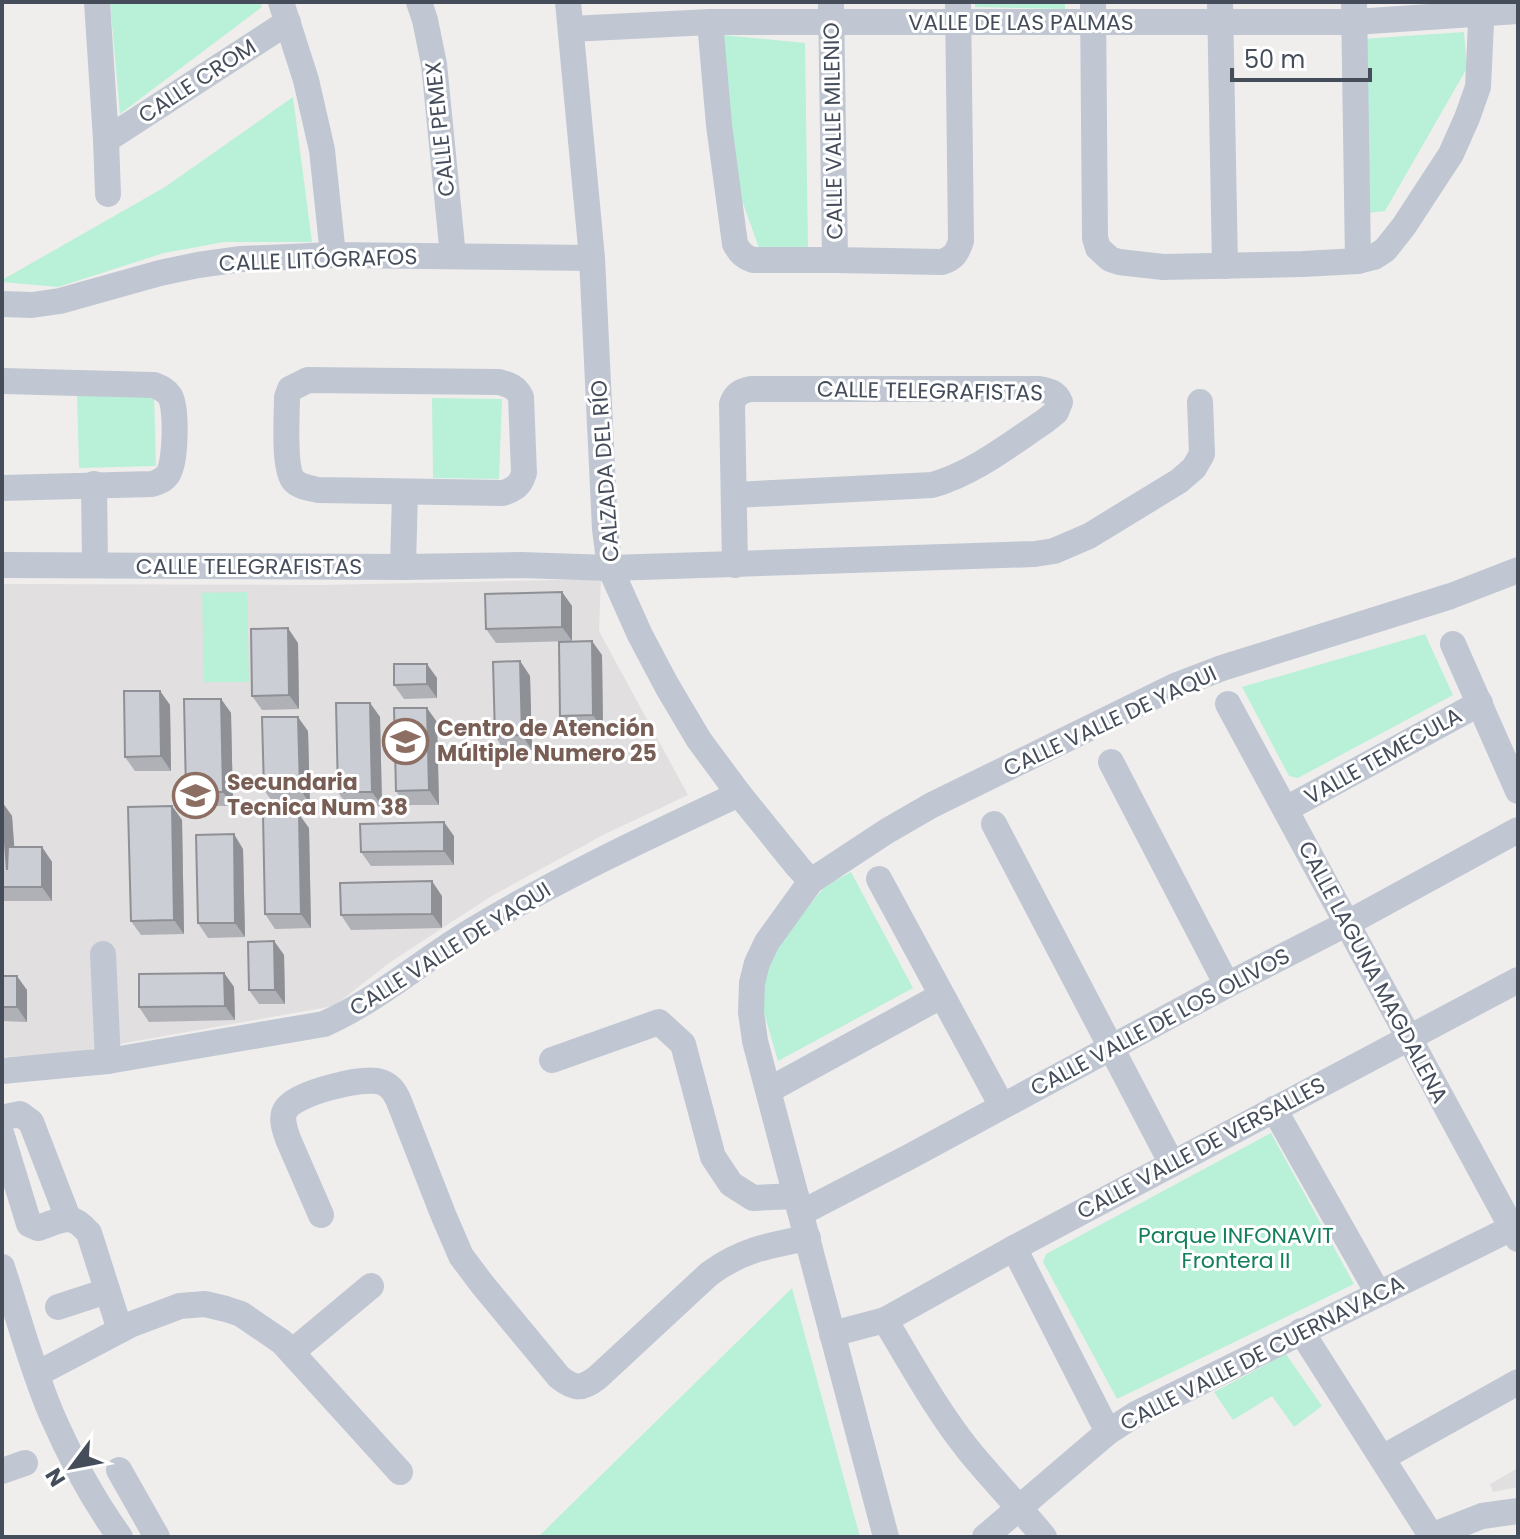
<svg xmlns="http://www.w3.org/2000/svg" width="1520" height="1539" viewBox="0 0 1520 1539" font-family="Poppins,sans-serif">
	<rect width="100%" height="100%" fill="#f0eeed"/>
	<!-- education -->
	<g fill="#e1dfdf">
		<path d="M601,579L599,631L688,795L603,835L490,897L389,963L334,1006L63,1054L2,1057V584L323,585Z"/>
		<path d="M1518,1468V1487L1493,1492L1490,1484Z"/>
	</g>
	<!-- green -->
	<g fill="#b9f0d8">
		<path d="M110,2H260L262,7L120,114Z"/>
		<path d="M975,2H1065V9L975,7Z"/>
		<path d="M1464,32L1467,68L1385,211L1367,213L1362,39Z"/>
		<path d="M722,35L805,43L808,249L759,248L738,189Z"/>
		<path d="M293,97L312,242H224L164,253L58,287L2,282V280L165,187Z"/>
		<path d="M154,392L156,466L79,468L77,394Z"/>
		<path d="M432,398L502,399L499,479L433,478Z"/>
		<path d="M247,592L249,682H204L202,593Z"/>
		<path d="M1425,634L1453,695L1298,778L1289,776L1242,687Z"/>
		<path d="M851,872L913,988L778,1061L764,1013L763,974L780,942L825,886Z"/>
		<path d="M1271,1133L1354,1284L1117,1399L1043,1262L1046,1254Z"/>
		<path d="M792,1288L860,1537H538Z"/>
		<path d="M1286,1354L1322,1406L1294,1427L1272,1396L1233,1420L1214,1392Z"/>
	</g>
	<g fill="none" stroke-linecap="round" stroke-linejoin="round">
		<!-- minor -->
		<g stroke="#c0c7d3" stroke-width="26">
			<path d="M97,2L106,140L108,194"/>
			<path d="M281,2L306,80L322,150L333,255"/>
			<path d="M419,2L425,20L434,64L453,256"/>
			<path d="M568,2L592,258L605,529L610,568L640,635L667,686L699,740L739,794L798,867L811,881"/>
			<path d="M831,2L835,260"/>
			<path d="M1093,2L1095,238L1098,248L1110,259L1119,262L1163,267L1303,264L1358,261L1374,257L1385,250L1404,226L1451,154L1467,118L1478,87L1482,2"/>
			<path d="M1220,2L1225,266"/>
			<path d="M1354,2L1358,261"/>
			<path d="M710,22L719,125L735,244C740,253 744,257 753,260H835L942,262C954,258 957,253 961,241L958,2"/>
			<path d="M571,29L710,22H1354L1518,11"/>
			<path d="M106,140L288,22"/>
			<path d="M2,304L32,305L60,301L160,273L198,265L241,259L333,255L592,258"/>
			<path d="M308,380L499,382C510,385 516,387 521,397L524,473C520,486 515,489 503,493L318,490C310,488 300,487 294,481C283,469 287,415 287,397L290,389Z"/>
			<path d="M2,381L154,385C161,388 166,390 170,396C177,408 176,462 168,474C164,480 159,482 152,484L2,488"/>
			<path d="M94,484L95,565"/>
			<path d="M735,495L932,485C974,473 1009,445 1045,421L1056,412L1060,402C1056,392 1049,391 1039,389H751C741,391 735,394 732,404L735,565"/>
			<path d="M2,565L403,567L521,565L610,568L1035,554L1054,551L1089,536L1179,481L1194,468L1202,454L1200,402"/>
			<path d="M403,567L405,492"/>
			<path d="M1453,644L1518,791"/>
			<path d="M1228,704L1518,1239"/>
			<path d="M1111,762L1227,985"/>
			<path d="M1286,809L1480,703"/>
			<path d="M994,824L1172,1164"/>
			<path d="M879,879L1002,1106"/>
			<path d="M103,954L108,1061"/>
			<path d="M552,1060L659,1022L683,1044L713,1157L731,1184L753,1198L796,1196"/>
			<path d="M2,1071L108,1061L324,1024C376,1001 419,963 468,933C555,880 647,837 739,794"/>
			<path d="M769,1090L941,996"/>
			<path d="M1274,1109L1378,1293"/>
			<path d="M2,1120L5,1117L20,1114L31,1122L68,1218"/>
			<path d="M2,1136L29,1224L38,1228C63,1220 70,1211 89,1233L120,1330"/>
			<path d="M801,1213L909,1157L1227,985L1346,924L1518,830"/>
			<path d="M321,1215L288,1139C285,1130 280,1118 286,1109C296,1093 363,1076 381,1082C390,1085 394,1091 398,1099L443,1214L461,1256L482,1284L559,1377C575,1390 583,1389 598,1377L709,1274C741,1250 770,1245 808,1238"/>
			<path d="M1014,1248L1108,1432"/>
			<path d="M2,1267C18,1315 31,1366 51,1413C70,1457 92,1498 120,1537"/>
			<path d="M58,1307L107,1291"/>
			<path d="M885,1320C912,1365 937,1411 970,1452C994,1481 1020,1508 1044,1537"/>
			<path d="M1301,1331L1432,1537"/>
			<path d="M832,1334L885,1320L1014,1248L1518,980"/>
			<path d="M292,1352L371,1286"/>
			<path d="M37,1374L132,1324L180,1306L205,1304L226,1309L241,1314L282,1342L400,1472"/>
			<path d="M1382,1458L1518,1382"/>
			<path d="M119,1470L157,1537"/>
			<path d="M2,1471L25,1463"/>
			<path d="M886,1537L755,1041L751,1012L752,983L757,963L767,942L811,881L887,831L932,805L1175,686L1222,668L1451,596L1518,570"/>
			<path d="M985,1537L1108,1432L1136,1414L1518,1225"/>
			<path d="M1428,1537L1482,1516L1518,1511"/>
		</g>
	</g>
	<!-- wall -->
	<g fill="#afb1b7">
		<path d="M562,592L572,606V641L496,643L486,629Z"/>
		<path d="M298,643L299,709L262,710L252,696Z"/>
		<path d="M602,655L603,730H570L560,716Z"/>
		<path d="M520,661L530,676L532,750H504L495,736Z"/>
		<path d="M437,678V698L404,699L394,685Z"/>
		<path d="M160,691L170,705L171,771H135L125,757Z"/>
		<path d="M221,699L231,713L233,806H196L186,792Z"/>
		<path d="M370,703L380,717L382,806L348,807L338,792Z"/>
		<path d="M437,722L439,805H406L396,791Z"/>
		<path d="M308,731L310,804H274L264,790Z"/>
		<path d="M2,802L12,816L14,847H42L52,862V901H2Z"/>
		<path d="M172,806L182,820L184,934L141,935L131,921Z"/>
		<path d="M309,828L311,928L275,929L265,914Z"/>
		<path d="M454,836V865L371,866L361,852Z"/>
		<path d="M243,849L245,937L208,938L198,923Z"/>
		<path d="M442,896V928L351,930L341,915Z"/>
		<path d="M274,941L284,955L285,1004H259L249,990Z"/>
		<path d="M224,973L234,987L235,1020L149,1022L139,1007Z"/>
		<path d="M2,976L27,990V1022L2,1021Z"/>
	</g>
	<!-- shaded-wall -->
	<g fill="#8f9095">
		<path d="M562,592L572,606V641L562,627Z"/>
		<path d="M288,628L298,643L299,709L289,695Z"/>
		<path d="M592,641L602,655L603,730L593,715Z"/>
		<path d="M520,661L530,676L532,750L522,735Z"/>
		<path d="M427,664L437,678V698L427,684Z"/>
		<path d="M160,691L170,705L171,771L161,756Z"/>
		<path d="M221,699L231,713L233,806L223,792Z"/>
		<path d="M370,703L380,717L382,806L372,792Z"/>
		<path d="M427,708L437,722L439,805L429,790Z"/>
		<path d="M298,717L308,731L310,804L300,789Z"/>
		<path d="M2,802L12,816L17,884L7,870Z"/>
		<path d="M172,806L182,820L184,934L174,920Z"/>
		<path d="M299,814L309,828L311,928L301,914Z"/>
		<path d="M444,822L454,836V865L444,851Z"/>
		<path d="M234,834L243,849L245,937L235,923Z"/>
		<path d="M42,847L52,862V901L42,887Z"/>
		<path d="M432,881L442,896V928L432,914Z"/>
		<path d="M274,941L284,955L285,1004L275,990Z"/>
		<path d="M224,973L234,987L235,1020L225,1006Z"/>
		<path d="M17,976L27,990V1022L17,1007Z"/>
	</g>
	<!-- building -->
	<g fill="#ccced5" stroke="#8f9095" stroke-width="2">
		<path d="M562,592V627L486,629L485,594Z"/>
		<path d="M288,628L289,695L252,696L251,629Z"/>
		<path d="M592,641L593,715L560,716L559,642Z"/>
		<path d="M520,661L522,735L495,736L493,662Z"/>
		<path d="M394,664H427V684L394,685Z"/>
		<path d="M124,691H160L161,756L125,757Z"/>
		<path d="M184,699H221L223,792H186Z"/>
		<path d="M336,703H370L372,792H338Z"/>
		<path d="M394,708H427L429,790L396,791Z"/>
		<path d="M262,717H298L300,789L264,790Z"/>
		<path d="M2,802L7,870L8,847H42V887H2Z"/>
		<path d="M172,806L174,920L131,921L128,807Z"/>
		<path d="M263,814H299L301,914H265Z"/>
		<path d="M444,822V851L361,852L360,824Z"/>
		<path d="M234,834L235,923H198L196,835Z"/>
		<path d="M432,881V914L341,915L340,883Z"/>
		<path d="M274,941L275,990H249L248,942Z"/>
		<path d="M224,973L225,1006L139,1007V974Z"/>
		<rect x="2" y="976" width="15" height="31"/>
	</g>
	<!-- icons -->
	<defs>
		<symbol id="school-ring" viewBox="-11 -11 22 22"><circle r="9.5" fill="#fff" stroke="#8d6e63" stroke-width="1.5"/><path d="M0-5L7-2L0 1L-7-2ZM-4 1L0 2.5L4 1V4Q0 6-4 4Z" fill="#8d6e63"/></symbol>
	</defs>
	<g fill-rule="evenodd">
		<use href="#school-ring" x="380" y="716" width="51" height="51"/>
		<use href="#school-ring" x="170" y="770" width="51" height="51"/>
	</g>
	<g text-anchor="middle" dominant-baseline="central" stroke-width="6" stroke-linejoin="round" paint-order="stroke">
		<!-- street labels -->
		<g font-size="22" fill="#454d5b" stroke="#fff">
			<text x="1021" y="22">VALLE DE LAS PALMAS</text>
			<text transform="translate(197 81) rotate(-33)">CALLE CROM</text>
			<text transform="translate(440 129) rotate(-96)">CALLE PEMEX</text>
			<text transform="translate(833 131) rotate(-91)">CALLE VALLE MILENIO</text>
			<text transform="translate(318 260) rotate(-2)">CALLE LITÓGRAFOS</text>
			<text transform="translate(930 391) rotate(1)">CALLE TELEGRAFISTAS</text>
			<text transform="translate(605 471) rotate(-94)">CALZADA DEL RÍO</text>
			<text x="249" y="566">CALLE TELEGRAFISTAS</text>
			<text transform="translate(1110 721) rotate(-25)">CALLE VALLE DE YAQUI</text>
			<text transform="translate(1383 756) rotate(-29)">VALLE TEMECULA</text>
			<text transform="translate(450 949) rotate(-32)">CALLE VALLE DE YAQUI</text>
			<text transform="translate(1373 972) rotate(62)">CALLE LAGUNA MAGDALENA</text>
			<text transform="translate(1160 1022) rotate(-28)">CALLE VALLE DE LOS OLIVOS</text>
			<text transform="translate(1201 1148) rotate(-28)">CALLE VALLE DE VERSALLES</text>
			<text transform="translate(1262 1353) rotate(-27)">CALLE VALLE DE CUERNAVACA</text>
		</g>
		<!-- education labels -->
		<g font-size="22" font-weight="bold" fill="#785e54" stroke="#fff" text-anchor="start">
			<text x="437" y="728">Centro de Atención<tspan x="437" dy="25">Múltiple Numero 25</tspan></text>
			<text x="227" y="782">Secundaria<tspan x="227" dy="25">Tecnica Num 38</tspan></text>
		</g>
		<!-- park labels -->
		<g font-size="22" fill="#137f5b" stroke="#fff">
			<text x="1236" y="1235">Parque INFONAVIT<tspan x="1236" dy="25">Frontera II</tspan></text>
		</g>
	</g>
	<!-- border -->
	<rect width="1520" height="1539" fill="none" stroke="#454d5b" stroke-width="8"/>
	<!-- north arrow -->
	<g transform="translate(72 1467) rotate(238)" stroke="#ffffff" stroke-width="6" paint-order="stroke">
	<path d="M0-6L14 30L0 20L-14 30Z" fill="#454d5b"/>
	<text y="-12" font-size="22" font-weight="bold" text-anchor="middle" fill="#454d5b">N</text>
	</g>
	<!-- scale -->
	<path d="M1232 68v12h138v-12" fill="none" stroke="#454d5b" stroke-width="4"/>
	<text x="1244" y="68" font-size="24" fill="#454d5b" stroke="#ffffff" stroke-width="6" paint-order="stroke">50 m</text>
</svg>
